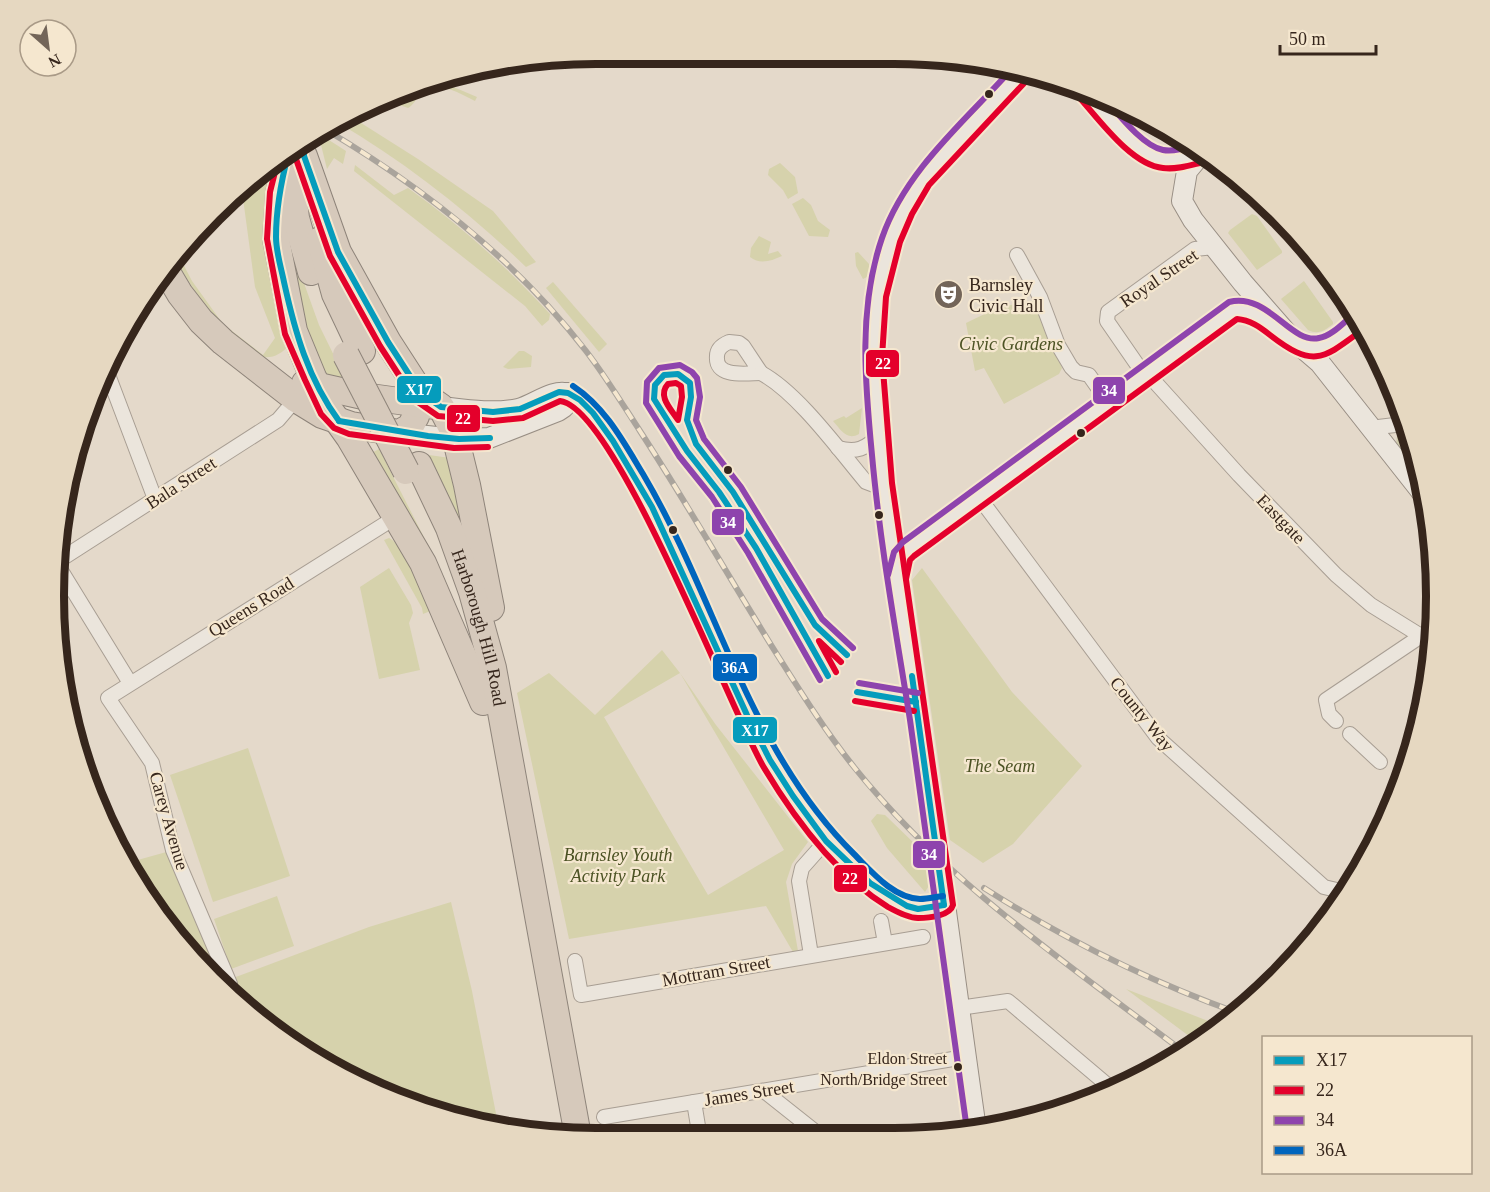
<svg xmlns="http://www.w3.org/2000/svg" width="1490" height="1192" viewBox="0 0 1490 1192" font-family="'Times New Roman',serif">
	<rect width="100%" height="100%" fill="#e4d9ca"/>
	<!-- green -->
	<g fill="#d6d2ac" fill-rule="evenodd">
		<path d="M437,80L477,97L475,101C458,93 438,79 421,94C416,98 414,105 408,108L388,101Z"/>
		<path d="M350,116L418,159L493,211L536,262L526,267C469,212 405,162 337,122Z"/>
		<path d="M318,133L346,151L343,164L334,158L327,169Z"/>
		<path d="M780,163L795,177L798,193L788,199L783,190L768,175L769,169Z"/>
		<path d="M355,165L394,195L408,188C460,225 507,267 550,314L549,320L542,326L525,306L354,171Z"/>
		<path d="M269,170L270,252L291,345C279,354 276,358 262,357L224,327L201,301L176,261L179,256L192,281L223,324L263,355L275,338L255,287L242,191Z"/>
		<path d="M803,198L811,205L818,221L830,230L828,237L809,236L792,204Z"/>
		<path d="M1252,214L1257,216L1282,251V253L1257,270L1228,233L1230,230Z"/>
		<path d="M286,233L319,325L345,378L321,375L300,320Z"/>
		<path d="M759,236L771,242L768,254L778,251L782,256C771,261 760,265 750,257L751,248Z"/>
		<path d="M858,252L869,264V276L863,279L856,266L855,253Z"/>
		<path d="M1304,281L1333,322V324C1324,331 1318,335 1308,330L1281,299Z"/>
		<path d="M553,282L607,344L599,352L546,288Z"/>
		<path d="M1035,301L1062,368L1059,374L1004,404L984,368L975,371L966,323L999,307Z"/>
		<path d="M519,351H524L532,356L531,367L508,369L503,367Z"/>
		<path d="M862,408L859,434C847,441 841,430 833,421L844,416L846,418Z"/>
		<path d="M379,449L432,553L368,455Z"/>
		<path d="M429,455L450,458L471,549Z"/>
		<path d="M389,538C401,542 426,595 433,610L423,614L422,608L384,540Z"/>
		<path d="M389,568L411,605L413,613L409,623L420,670L379,679L360,587Z"/>
		<path d="M922,568L1012,692L1082,766L1013,844L983,863L950,840L912,580Z"/>
		<path d="M662,650L680,673L716,725L808,842L792,864L786,882L798,951L793,952L766,906L569,939L517,693L549,673L595,715ZM680,673L784,850L708,895L604,717Z"/>
		<path d="M248,748L290,876L213,902L170,775Z"/>
		<path d="M97,796L101,797L134,861L170,851L233,978L369,927L451,902L472,991L499,1129L491,1128L388,1097L266,1026L188,953L126,867Z"/>
		<path d="M877,814L885,815L918,847V859L928,867L930,884L925,892L887,848L871,821Z"/>
		<path d="M277,896L294,946L231,969L214,919Z"/>
		<path d="M1126,989L1221,1026L1197,1042Z"/>
	</g>
	<!-- cemetery -->
	<path fill="#d0cbac" d="M1408,427L1419,473L1396,445L1397,436Z"/>
	<g fill="none" stroke-linecap="round" stroke-linejoin="round">
		<defs>
			<g id="street">
				<path d="M1214,247L1195,249L1108,312L1107,321L1145,376L1155,382L1239,475L1336,575L1371,605L1421,636L1435,632"/>
				<path d="M1017,255L1040,297L1058,345L1071,367L1076,372L1089,375L1108,402"/>
				<path d="M729,342L739,343L743,346L761,373C748,373 715,379 717,356C717,349 722,345 729,342Z"/>
				<path d="M107,372L155,499"/>
				<path d="M761,373C798,393 839,450 866,482L874,485L883,484"/>
				<path d="M1370,428L1395,425L1405,417"/>
				<path d="M838,448C856,453 866,449 879,435"/>
				<path d="M978,496L1158,738L1324,887L1345,892"/>
				<path d="M59,558L66,556L278,420L296,399L294,395"/>
				<path d="M58,562L60,569L130,683"/>
				<path d="M1336,721L1329,714L1326,700L1421,636"/>
				<path d="M1350,734L1380,762"/>
				<path d="M881,921L885,943"/>
				<path d="M811,955L799,881L802,868L826,841"/>
				<path d="M575,961L581,995L923,937"/>
				<path d="M230,984L173,850L152,763L108,698L396,517"/>
				<path d="M959,1008L1008,1001L1111,1088"/>
				<path d="M764,1091L822,1137"/>
				<path d="M694,1102L700,1138"/>
				<path d="M604,1117L965,1057"/>
			</g>
			<g id="secondary">
				<path d="M1085,90C1102,109 1136,153 1160,159C1172,162 1189,156 1201,154"/>
				<path d="M1202,153L1187,171L1182,201L1193,220L1243,283L1292,339L1320,363L1424,495"/>
				<path d="M1302,346L1317,348L1325,345L1360,321"/>
				<path d="M441,407C467,410 492,414 518,409C533,406 553,388 569,394C593,403 608,434 621,455C651,502 675,552 698,604C729,676 757,749 805,813C812,822 819,833 827,842C835,850 845,858 853,867C869,882 887,900 908,907C919,910 932,907 944,905"/>
				<path d="M399,433L455,439L489,438L558,411L564,407L568,393"/>
				<path d="M897,574L902,556L921,538L1234,310C1257,307 1274,327 1292,339"/>
				<path d="M976,1129C956,991 939,852 918,715C904,623 887,531 879,438C873,371 868,304 891,239C916,172 975,125 1021,73"/>
			</g>
			<g id="highway">
				<path d="M288,155L279,193L276,239L294,331L313,377L329,409L349,437L423,563L483,702"/>
				<path d="M304,156L338,252L388,342L421,393L441,407L454,432L467,485L491,608"/>
				<path d="M291,178L296,218L311,272"/>
				<path d="M320,240L335,294L362,351"/>
				<path d="M167,272L180,294L201,321L223,342L296,399L322,415L351,425L399,433L410,427L416,416L421,393"/>
				<path d="M305,383L363,396L435,406"/>
				<path id="s1" d="M419,465L449,528L472,592L493,668L578,1136"/>
			</g>
		</defs>
		<!-- street casing -->
		<use href="#street" stroke="#a89e93" stroke-width="16"/>
		<!-- secondary casing -->
		<use href="#secondary" stroke="#988e84" stroke-width="22"/>
		<!-- highway casing -->
		<use href="#highway" stroke="#8e847a" stroke-width="28"/>
		<!-- street -->
		<use href="#street" stroke="#ebe5dc" stroke-width="14"/>
		<!-- secondary -->
		<use href="#secondary" stroke="#ebe5dc" stroke-width="20"/>
		<!-- highway -->
		<use href="#highway" stroke="#d6c9bb" stroke-width="26"/>
		<defs>
			<g id="rail">
				<path d="M323,128C423,187 515,259 586,351C606,377 623,405 640,431C688,505 731,581 778,656C802,694 826,732 854,767C946,882 1068,964 1184,1052"/>
				<path d="M984,888C1064,939 1149,981 1238,1013"/>
			</g>
		</defs>
		<!-- rail casing -->
		<use href="#rail" stroke="#aaa49c" stroke-width="6"/>
		<!-- rail -->
		<use href="#rail" stroke="#f5e7cf" stroke-width="4" stroke-dasharray="11" stroke-linecap="butt"/>
		<defs>
			<path id="highway-bridge" d="M346,355L406,471"/>
		</defs>
		<!-- highway-bridge casing -->
		<use href="#highway-bridge" stroke="#8e847a" stroke-width="28" stroke-linecap="butt"/>
		<!-- highway-bridge -->
		<use href="#highway-bridge" stroke="#d6c9bb" stroke-width="26"/>
		<defs>
			<g id="bus-1">
				<path d="M304,143V156L338,252L388,342L421,393L441,407L493,412L520,409L559,392L568,393L580,400L593,413L613,441L652,507L747,715L770,760L793,796L826,841L870,883L907,906L918,909L944,905"/>
				<path d="M288,155C281,182 276,209 276,237C276,252 281,267 284,282C295,332 308,379 339,421"/>
				<path d="M339,421L428,436L459,439L490,438"/>
				<path d="M828,676L756,548L719,492L687,451L654,399L655,385L664,375L678,374L690,383L691,397L687,420L696,444L733,492L815,625L847,655"/>
				<path d="M912,676L944,905"/>
				<path d="M857,692L916,702"/>
			</g>
			<g id="bus-2">
				<path d="M1078,96C1098,118 1131,165 1163,168C1177,170 1191,165 1204,162"/>
				<path d="M295,150L296,159L330,256L380,346L415,400L438,416L493,421L523,418L560,401C615,407 730,709 763,766C794,818 836,875 888,907C897,912 908,918 918,918C929,918 950,916 953,905L892,483L882,357L886,297L900,242L912,214L929,185L1028,79"/>
				<path d="M277,164L270,192L267,239L285,334L305,380L321,414L334,428L349,434L454,448L488,447"/>
				<path d="M676,383L681,386L682,397L678,420C671,409 657,396 668,384Z"/>
				<path d="M906,579L910,560L914,556L1237,319C1250,320 1260,327 1270,335C1315,370 1324,358 1365,328"/>
				<path d="M836,672L819,641L841,662"/>
				<path d="M855,701L914,711"/>
			</g>
			<g id="bus-3">
				<path d="M1105,99C1119,115 1143,146 1163,150C1173,152 1183,149 1192,146"/>
				<path d="M888,575L894,552L903,542L1229,302C1268,292 1291,345 1319,338C1332,336 1344,322 1354,314"/>
				<path d="M820,680L748,553L712,497L679,456L646,403L647,382L659,368L680,365L692,372L697,378L700,397L696,420L704,439L741,487L822,619L853,648"/>
				<path d="M859,683L918,693"/>
				<path d="M967,1130C948,994 930,857 910,720C896,632 880,544 872,455C865,383 858,308 882,238C905,171 964,122 1010,71"/>
			</g>
			<path id="bus-4" d="M573,386C605,407 623,441 643,474C717,599 748,749 854,854C871,871 893,898 920,899C928,899 935,897 943,896"/>
		</defs>
		<!-- bus-1 casing -->
		<use href="#bus-1" stroke="#f5e7cf" stroke-width="10"/>
		<!-- bus-2 casing -->
		<use href="#bus-2" stroke="#f5e7cf" stroke-width="10"/>
		<!-- bus-3 casing -->
		<use href="#bus-3" stroke="#f5e7cf" stroke-width="10"/>
		<!-- bus-4 casing -->
		<use href="#bus-4" stroke="#f5e7cf" stroke-width="10"/>
		<!-- bus-1 -->
		<use href="#bus-1" stroke="#059cbc" stroke-width="6"/>
		<!-- bus-2 -->
		<use href="#bus-2" stroke="#e4002b" stroke-width="6"/>
		<!-- bus-3 -->
		<use href="#bus-3" stroke="#8e44ad" stroke-width="6"/>
		<!-- bus-4 -->
		<use href="#bus-4" stroke="#0065bd" stroke-width="6"/>
	</g>
	<!-- icons -->
	<defs>
		<symbol id="theatre-disc" viewBox="-11 -11 22 22"><circle r="9.5" fill="#736559" stroke="#f5e7cf"/><path d="M-5-5.5Q0-4 5-5.5V0Q5 5 0 6Q-5 5-5 0ZM-3.3-2.5H-1v1.5H-3.3ZM1-2.5H3.3v1.5H1ZM-2.8 1Q0 5.5 2.8 1Z" fill="#fff"/></symbol>
	</defs>
	<g fill-rule="evenodd">
		<use href="#theatre-disc" x="932" y="278" width="33" height="33"/>
	</g>
	<!-- markers -->
	<g fill="#36261c" stroke="#f5e7cf" stroke-width="2">
		<circle cx="989" cy="94" r="5"/>
		<circle cx="1081" cy="433" r="5"/>
		<circle cx="728" cy="470" r="5"/>
		<circle cx="879" cy="515" r="5"/>
		<circle cx="673" cy="530" r="5"/>
		<circle cx="958" cy="1067" r="5"/>
	</g>
	<g text-anchor="middle" dominant-baseline="central" stroke-width="4.5" stroke-linejoin="round" paint-order="stroke">
		<!-- bus labels -->
		<g font-size="16" fill="#36261c" stroke="#f5e7cf" text-anchor="end">
			<text x="947" y="1058">Eldon Street<tspan x="947" dy="21">North/Bridge Street</tspan></text>
		</g>
		<!-- street labels -->
		<g font-size="18" fill="#36261c" stroke="#f5e7cf">
			<text transform="translate(1159 278) rotate(-34)">Royal Street</text>
			<text transform="translate(181 483) rotate(-33)">Bala Street</text>
			<text transform="translate(1281 519) rotate(46)">Eastgate</text>
			<text transform="translate(251 607) rotate(-32)">Queens Road</text>
			<text stroke="none"><textPath href="#s1" startOffset="174">Harborough Hill Road</textPath></text>
			<text transform="translate(1142 714) rotate(51)">County Way</text>
			<text transform="translate(169 821) rotate(74)">Carey Avenue</text>
			<text transform="translate(716 971) rotate(-10)">Mottram Street</text>
			<text transform="translate(749 1093) rotate(-9)">James Street</text>
		</g>
		<!-- poi labels -->
		<g font-size="18" fill="#36261c" stroke="#f5e7cf" text-anchor="start">
			<text x="969" y="285">Barnsley<tspan x="969" dy="21">Civic Hall</tspan></text>
		</g>
		<!-- park labels -->
		<g font-size="18" font-style="italic" fill="#4b5223" stroke="#f5e7cf">
			<text x="1011" y="344">Civic Gardens</text>
			<text x="1000" y="766">The Seam</text>
			<text x="618" y="855">Barnsley Youth<tspan x="618" dy="21">Activity Park</tspan></text>
		</g>
	</g>
	<!-- crop -->
	<path d="M0 0H1490V1192H0ZM596 64H894A532 532 0 0 1 1426 596V596A532 532 0 0 1 894 1128H596A532 532 0 0 1 64 596V596A532 532 0 0 1 596 64Z" fill="#e6d8c1" fill-rule="evenodd"/>
	<path fill="none" stroke="#36261c" stroke-width="8" d="M596 64H894A532 532 0 0 1 1426 596V596A532 532 0 0 1 894 1128H596A532 532 0 0 1 64 596V596A532 532 0 0 1 596 64Z"/>
	<g stroke="#f5e7cf" stroke-width="2">
		<rect x="865" y="349" width="35" height="29" rx="6" fill="#e4002b"/>
		<rect x="396" y="375" width="46" height="29" rx="6" fill="#059cbc"/>
		<rect x="1092" y="376" width="34" height="29" rx="6" fill="#8e44ad"/>
		<rect x="446" y="404" width="35" height="29" rx="6" fill="#e4002b"/>
		<rect x="711" y="508" width="34" height="28" rx="6" fill="#8e44ad"/>
		<rect x="712" y="653" width="46" height="29" rx="6" fill="#0065bd"/>
		<rect x="732" y="716" width="46" height="28" rx="6" fill="#059cbc"/>
		<rect x="912" y="840" width="34" height="29" rx="6" fill="#8e44ad"/>
		<rect x="833" y="864" width="35" height="29" rx="6" fill="#e4002b"/>
	</g>
	<g font-size="16" text-anchor="middle" font-weight="bold" fill="#fff">
		<text x="883" y="369">22</text>
		<text x="419" y="395">X17</text>
		<text x="1109" y="396">34</text>
		<text x="463" y="424">22</text>
		<text x="728" y="528">34</text>
		<text x="735" y="673">36A</text>
		<text x="755" y="736">X17</text>
		<text x="929" y="860">34</text>
		<text x="850" y="884">22</text>
	</g>
	<!-- legend -->
	<rect x="1262" y="1036" width="210" height="138" fill="#f5e7cf" stroke="#a99a87" stroke-width="1.5"/>
	<rect x="1274" y="1056" width="30" height="9" fill="#059cbc" stroke="#a99a87" stroke-width="1.5"/>
	<text x="1316" y="1066" font-size="18" fill="#36261c">X17</text>
	<rect x="1274" y="1086" width="30" height="9" fill="#e4002b" stroke="#a99a87" stroke-width="1.5"/>
	<text x="1316" y="1096" font-size="18" fill="#36261c">22</text>
	<rect x="1274" y="1116" width="30" height="9" fill="#8e44ad" stroke="#a99a87" stroke-width="1.5"/>
	<text x="1316" y="1126" font-size="18" fill="#36261c">34</text>
	<rect x="1274" y="1146" width="30" height="9" fill="#0065bd" stroke="#a99a87" stroke-width="1.5"/>
	<text x="1316" y="1156" font-size="18" fill="#36261c">36A</text>
	<!-- north arrow -->
	<g transform="translate(48 48) rotate(152)"><circle r="28" fill="#f5e7cf" stroke="#a99a87" stroke-width="1.5"/>
	<path d="M0-4.5L10 22L0 15L-10 22Z" fill="#736559"/>
	<text y="-9" font-size="16" font-weight="bold" text-anchor="middle" fill="#36261c">N</text>
	</g>
	<!-- scale -->
	<path d="M1280 45v9h96v-9" fill="none" stroke="#36261c" stroke-width="3"/>
	<text x="1289" y="45" font-size="18" fill="#36261c" stroke="#f5e7cf" stroke-width="4.5" paint-order="stroke">50 m</text>
</svg>
